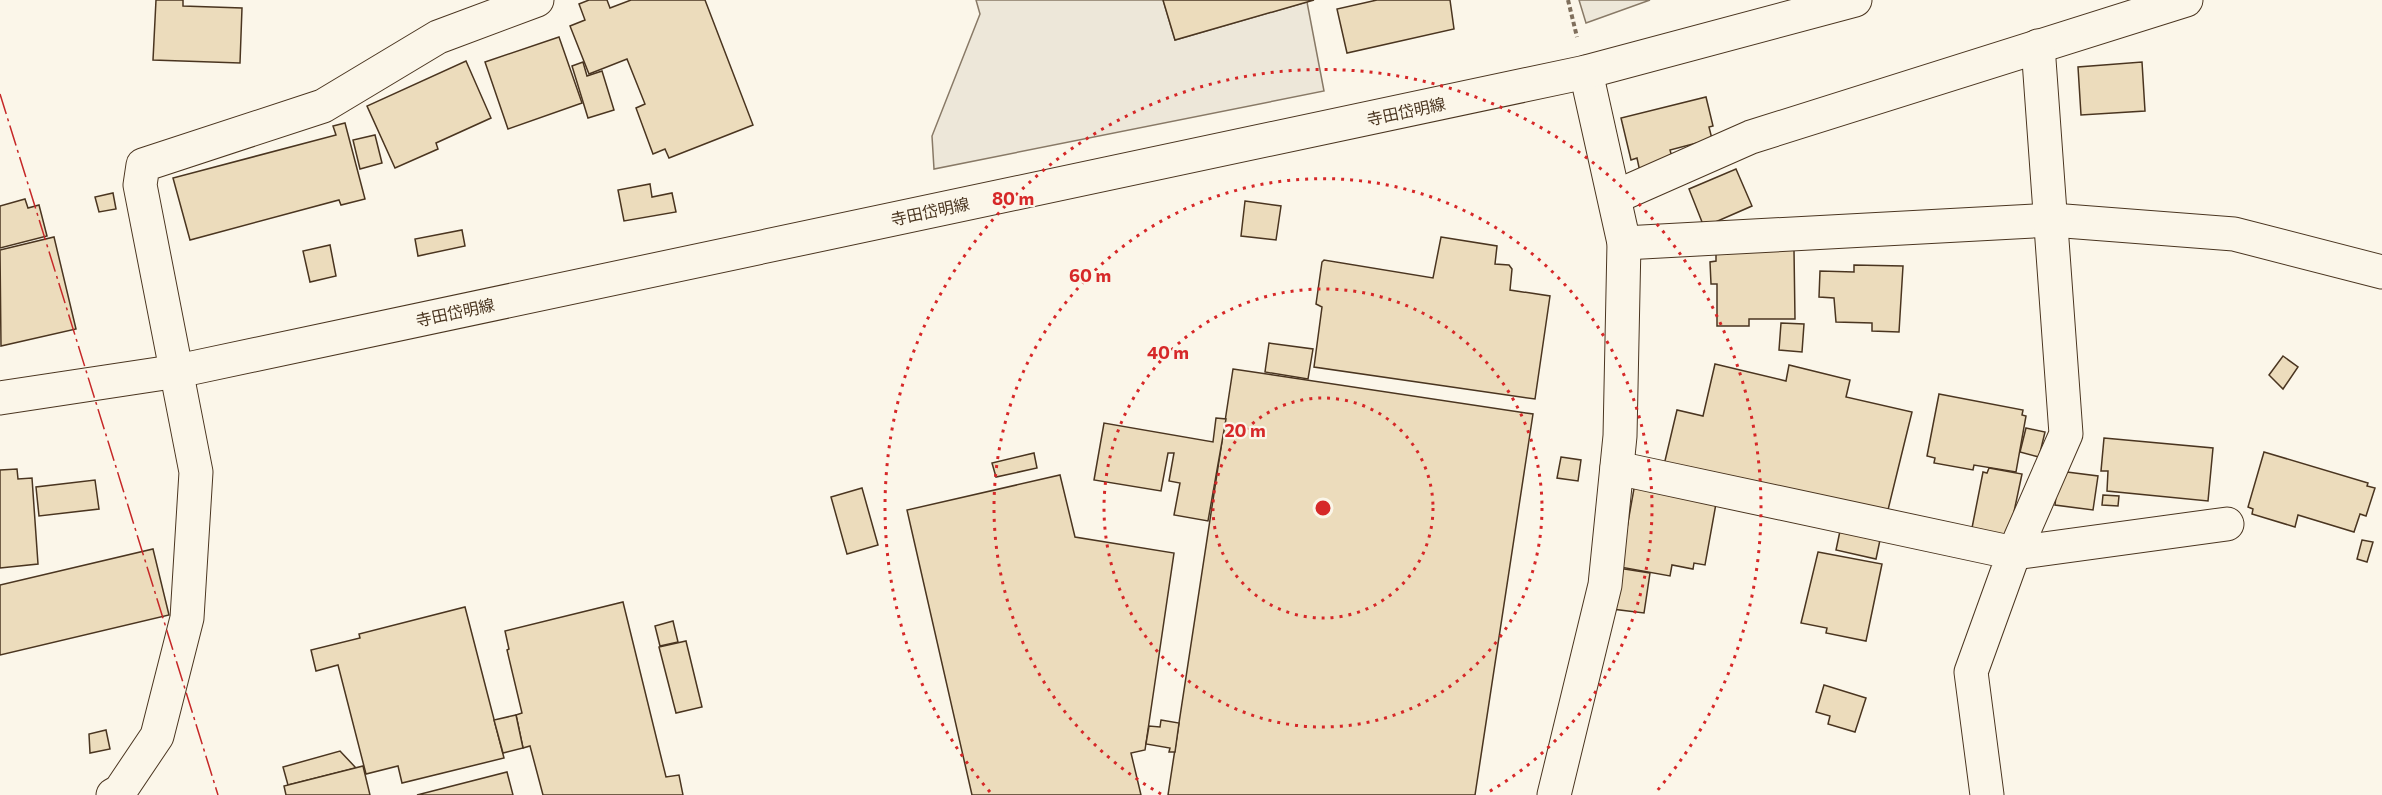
<svg xmlns="http://www.w3.org/2000/svg" width="2382" height="795" viewBox="0 0 2382 795" font-family="Commissioner,'Noto Sans JP',sans-serif">
	<rect width="100%" height="100%" fill="#fbf6e9"/>
	<!-- parking -->
	<g fill="#ede7d9" stroke="#887966" stroke-width="1.5">
		<path d="M976,0H1163L1175,40L1307,2L1324,91L934,169L932,136L980,14Z"/>
		<path d="M1579,0H1650L1586,23Z"/>
	</g>
	<!-- building -->
	<g fill="#ecdcbc" stroke="#4a3520" stroke-width="1.5">
		<path d="M156,0H183V6L242,8L240,63L153,60Z"/>
		<path d="M589,0H607L610,8L631,0H705L753,125L669,158L665,149L653,154L636,108L645,104L627,59L589,74L570,26L585,20L579,4Z"/>
		<path d="M1163,0H1314L1175,40Z"/>
		<path d="M1377,0H1450L1454,29L1347,53L1337,9Z"/>
		<path d="M559,37L582,103L508,129L485,62Z"/>
		<path d="M466,61L491,118L436,143L438,149L395,168L367,106Z"/>
		<path d="M583,62L587,76L602,71L614,110L588,118L572,66Z"/>
		<path d="M2142,62L2145,111L2081,115L2078,67Z"/>
		<path d="M1706,97L1713,126L1709,127L1712,139L1670,150L1672,157L1640,172L1637,158L1631,160L1621,118Z"/>
		<path d="M345,123L365,199L341,205L339,200L190,240L173,178L336,135L333,126Z"/>
		<path d="M375,135L382,163L360,169L353,140Z"/>
		<path d="M1736,169L1752,206L1704,227L1689,189Z"/>
		<path d="M650,184L652,197L672,193L676,212L624,221L618,190Z"/>
		<path d="M113,193L116,209L99,212L95,197Z"/>
		<path d="M25,199L28,208L39,205L47,236L0,248V206Z"/>
		<path d="M1245,201L1281,206L1276,240L1241,236Z"/>
		<path d="M462,230L465,246L418,256L415,239Z"/>
		<path d="M54,237L76,329L1,346L0,250Z"/>
		<path d="M1441,237L1497,246L1495,264L1509,265L1512,269L1510,290L1550,296L1535,399L1314,367L1322,307L1316,304L1322,262L1324,260L1433,278Z"/>
		<path d="M330,245L336,276L310,282L303,251Z"/>
		<path d="M1794,250L1795,319H1749V326H1717V284H1711L1710,262L1716,261V252Z"/>
		<path d="M1854,265L1903,266L1899,332L1872,331V323L1836,322L1834,298L1819,297L1820,271L1854,272Z"/>
		<path d="M1781,323L1804,324L1802,352L1779,350Z"/>
		<path d="M1269,343L1313,349L1308,379L1265,372Z"/>
		<path d="M2283,356L2298,367L2283,389L2269,375Z"/>
		<path d="M1715,364L1786,381L1789,365L1850,380L1846,397L1912,412L1886,518L1664,465L1677,410L1703,416Z"/>
		<path d="M1233,369L1533,414L1475,795H1168Z"/>
		<path d="M1939,394L2023,410L2022,415L2026,416L2016,472L1974,465L1973,470L1934,463L1935,458L1927,456Z"/>
		<path d="M1216,418L1226,419L1208,521L1174,515L1180,483L1169,481L1174,453H1168L1161,491L1094,480L1104,423L1213,442Z"/>
		<path d="M2026,428L2045,432L2039,457L2020,452Z"/>
		<path d="M2104,438L2213,448L2208,501L2107,491L2108,471H2101Z"/>
		<path d="M2264,452L2368,483L2367,486L2375,488L2366,516L2360,514L2354,532L2298,515L2295,527L2252,514L2253,509L2248,507Z"/>
		<path d="M1034,453L1037,468L996,477L992,463Z"/>
		<path d="M1561,457L1581,460L1578,481L1557,478Z"/>
		<path d="M1989,468L2022,474L2008,540L1971,533L1983,472L1987,473Z"/>
		<path d="M17,469L18,479L32,478L38,564L0,568V470Z"/>
		<path d="M2059,471L2098,476L2093,510L2055,505Z"/>
		<path d="M1060,475L1075,537L1174,553L1145,750L1131,753L1141,795H972L907,510Z"/>
		<path d="M95,480L99,509L39,516L36,487Z"/>
		<path d="M1635,483L1717,498L1705,565L1694,563L1693,569L1672,565L1670,576L1620,567Z"/>
		<path d="M862,488L878,545L847,554L831,497Z"/>
		<path d="M2103,495L2119,496L2118,506L2102,505Z"/>
		<path d="M1840,531L1880,540L1876,559L1836,550Z"/>
		<path d="M2362,540L2373,542L2367,562L2357,559Z"/>
		<path d="M153,549L169,615L0,655V585Z"/>
		<path d="M1818,552L1882,564L1866,641L1826,633L1827,628L1801,623Z"/>
		<path d="M1618,568L1650,573L1644,613L1612,609Z"/>
		<path d="M623,602L666,777L679,775L683,795H543L530,746L523,748L516,715L522,713L507,650L509,649L505,631Z"/>
		<path d="M465,607L504,758L402,783L398,766L366,774L338,665L316,671L311,650L360,638L359,634Z"/>
		<path d="M673,621L678,642L660,646L655,626Z"/>
		<path d="M686,641L702,707L676,713L659,647Z"/>
		<path d="M1824,685L1866,698L1855,732L1828,724L1830,716L1816,712Z"/>
		<path d="M516,715L523,748L503,753L494,720Z"/>
		<path d="M1161,720L1179,723L1175,752H1169L1170,748L1146,744L1149,726L1160,727Z"/>
		<path d="M106,730L110,749L90,753L89,734Z"/>
		<path d="M340,751L356,768L288,785L283,767Z"/>
		<path d="M363,766L370,795H286L284,786Z"/>
		<path d="M507,772L513,795H417Z"/>
	</g>
	<g fill="none" stroke-linecap="round" stroke-linejoin="round">
		<defs>
			<g id="street">
				<path d="M1615,197L1751,137L2186,0"/>
				<path d="M1624,243L2052,220L2234,234L2382,272"/>
				<path d="M1617,468L2014,553L1971,672L1987,795"/>
				<path d="M2014,553L2066,434L2038,46"/>
				<path d="M2014,553L2227,524"/>
				<path d="M113,795L120,791L157,736L187,618L196,472L140,185L143,165L323,106L438,37L537,0"/>
				<path d="M1554,795L1605,585L1620,436L1624,243L1586,72"/>
			</g>
			<path id="secondary" d="M0,398L178,371L1586,72L1855,0"/>
		</defs>
		<!-- street casing -->
		<use href="#street" stroke="#4a3520" stroke-width="35"/>
		<!-- secondary casing -->
		<use href="#secondary" stroke="#4a3520" stroke-width="35"/>
		<!-- path -->
		<path stroke="#7f6f5c" stroke-width="4" stroke-dasharray="4.5 3" stroke-linecap="butt" d="M1568,0L1577,37"/>
		<!-- street -->
		<use href="#street" stroke="#fbf6e9" stroke-width="33"/>
		<!-- secondary -->
		<use href="#secondary" stroke="#fbf6e9" stroke-width="33"/>
		<!-- power -->
		<path stroke="#c62828" stroke-width="1.5" stroke-dasharray="21 4.5 3 4.5" stroke-linecap="butt" d="M0,94L218,795"/>
	</g>
	<!-- distance rings -->
	<g fill="none" stroke="#d62828" stroke-width="3" stroke-dasharray="3 6">
		<circle cx="1323" cy="508" r="110"/>
		<circle cx="1323" cy="508" r="219"/>
		<path d="M1161 794A329 329 0 1 1 1485 794"/>
		<path d="M990 792A438 438 0 1 1 1656 792"/>
	</g>
	<g text-anchor="middle" dominant-baseline="central" stroke-width="4.5" stroke-linejoin="round" paint-order="stroke">
		<!-- street labels -->
		<g font-size="16" fill="#4a3520" stroke="#fbf6e9">
			<text transform="translate(1406 111) rotate(-12)">寺田岱明線</text>
			<text transform="translate(930 211) rotate(-12)">寺田岱明線</text>
			<text transform="translate(455 312) rotate(-12)">寺田岱明線</text>
		</g>
	</g>
	<circle cx="1323" cy="508" r="9" fill="#d62828" stroke="#fbf6e9" stroke-width="3"/>
	<g font-size="18" text-anchor="middle" font-weight="bold" fill="#d62828" stroke="#fbf6e9" stroke-width="4.5" stroke-linejoin="round" paint-order="stroke">
		<text x="1013" y="205">80 m</text>
		<text x="1090" y="282">60 m</text>
		<text x="1168" y="359">40 m</text>
		<text x="1245" y="437">20 m</text>
	</g>
</svg>
